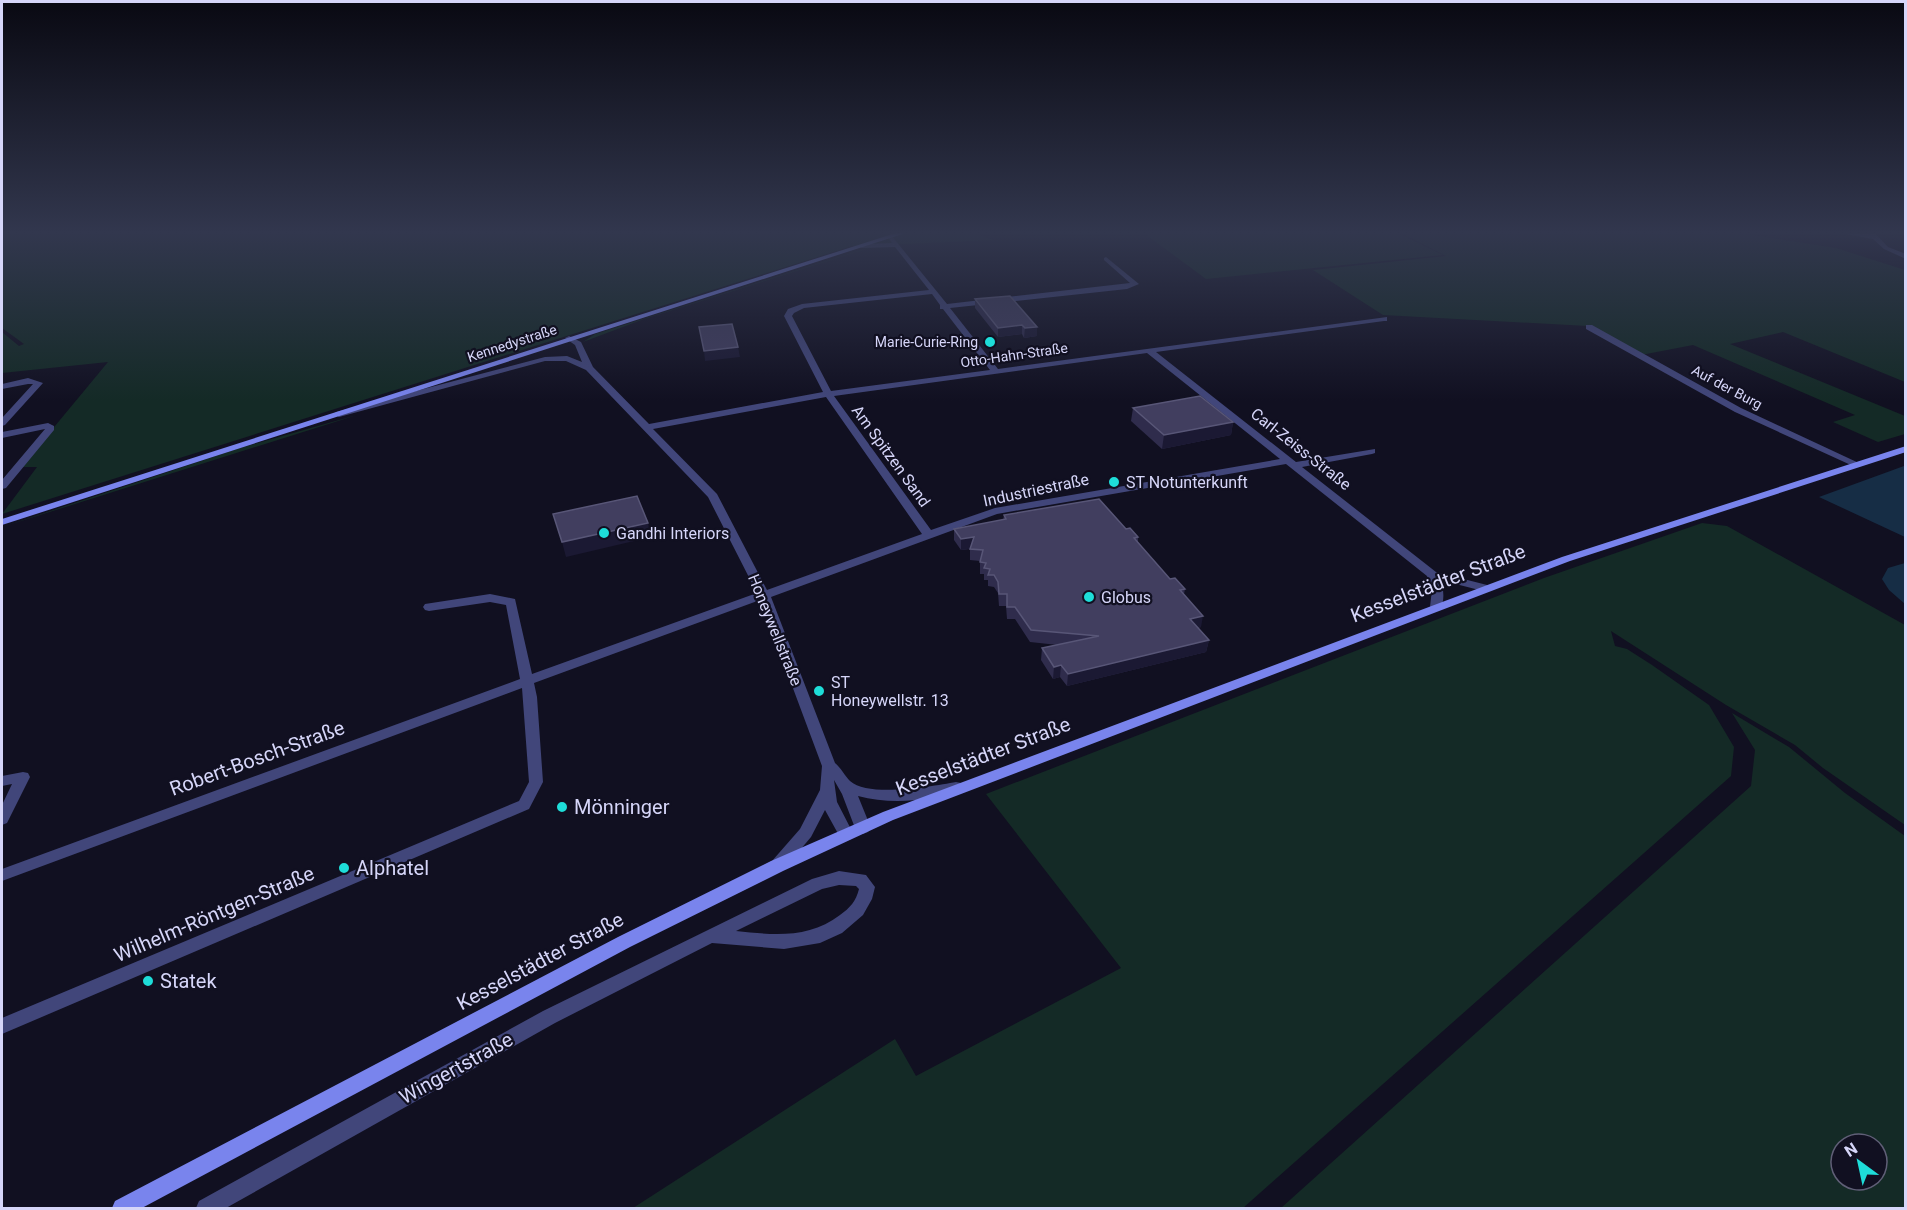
<svg xmlns="http://www.w3.org/2000/svg" width="1907" height="1210" viewBox="0 0 1907 1210" font-family="Roboto,sans-serif">
	<rect width="100%" height="100%" fill="#111021"/>
	<!-- green -->
	<g fill="#142a26" fill-rule="evenodd">
		<path d="M2,231H968L994,240L884,245L869,248L644,319L583,342L595,334L874,246H852L2,514L37,467H21L108,362L2,373V332L19,346L24,344L2,328Z"/>
		<path d="M1141,231H1394L1443,255L1206,279Z"/>
		<path d="M1397,231H1726L1836,248L1905,270V382L1783,332L1730,344L1905,416V434L1878,442L1833,422L1855,415L1693,345L1641,355L1587,326L1383,315L1313,270L1446,256Z"/>
		<path d="M357,415L2,527L240,448Z"/>
		<path d="M1702,523L1727,526L1905,625V825L1823,768L1795,745L1726,705L1611,631L1615,646L1627,649L1652,665L1709,705L1734,747L1731,776L1243,1208H633L895,1039L916,1076L1121,968L986,794L1544,578Z"/>
		<path d="M1732,713L1789,747L1845,793L1905,836V1208H1281L1751,786L1755,750ZM1841,1144H1877V1180H1841Z"/>
	</g>
	<!-- water -->
	<g fill="#162d45">
		<path d="M1905,466V537L1819,497L1904,466Z"/>
		<path d="M1905,563H1906L1905,604L1889,590L1882,579L1888,568Z"/>
	</g>
	<g fill="none" stroke-linecap="round" stroke-linejoin="round">
		<!-- street -->
		<g fill="#41467a" fill-rule="evenodd">
			<path d="M1829,231L1869,234L1866,231H1873L1888,247L1906,254V259L1884,249L1873,239Z"/>
			<path d="M891,235L947,304L1130,283L1104,260V258L1106,257L1139,284L1127,289L950,308L998,369L1387,317V321H1384L1156,352L1296,462L1375,449V453L1372,454L1302,467L1436,572L1491,586L1493,588L1487,592L1440,580C1444,589 1445,600 1440,610H1432L1430,607L1432,589L1427,576L1286,464L997,514L771,597L835,763C841,768 845,776 850,781C869,798 933,786 956,782L961,783L963,787L961,791C928,801 891,805 858,796L871,828L868,832L863,834L858,832L855,828L842,794L834,780L837,802L854,835L851,839L846,841L841,839L825,810L811,837L784,869L778,871L772,869L770,865L772,861L800,829L820,790L822,766L760,600L534,683L537,697L543,782L529,809L2,1034V1018L519,801L529,782L522,688L2,881V869L520,679L506,605L490,602L429,611L425,610L423,607L425,604L490,594L515,599L532,674L757,593L708,497L586,370L566,361H545L339,417L334,414L336,412L545,357L567,356L582,362L575,345L565,338L569,336L581,342L593,367L649,424L823,392L784,316L788,309L802,304L929,290L895,247L862,248L859,246L862,244L892,243L888,237ZM932,294L940,305V309H943L990,370L831,391L792,316L794,313L804,308ZM1147,353L1280,459L995,508L931,530L834,396ZM826,397L922,534L767,590L717,494L653,429Z"/>
			<path d="M1586,325H1592L1741,408L1861,464L1859,466H1853L1735,412L1586,329Z"/>
			<path d="M28,378L43,383L5,425L2,426V418L33,384H28L2,389V384Z"/>
			<path d="M48,423L54,426V430L6,488L2,489V480L45,429L2,438V432Z"/>
			<path d="M23,772L28,773L30,777L7,823L2,825V805L12,784L2,786V776Z"/>
			<path d="M839,871L866,875L875,887L872,899L863,915L842,933L820,943L784,949L712,943L555,1023L226,1208H196L199,1201L543,1011L812,879ZM839,885L856,886L859,889C856,901 850,908 840,915C809,939 773,935 736,931L822,889Z"/>
		</g>
		<!-- secondary -->
		<g fill="#7984ed" fill-rule="evenodd">
			<path d="M902,231H912L2,525V519Z"/>
			<path d="M1906,446V452L1570,561L893,820L783,871L630,947L142,1208H112L115,1201L618,937L771,861L883,812L1562,557Z"/>
		</g>
	</g>
	<!-- wall -->
	<g fill="#2f2c4c">
		<path d="M1010,296L1037,336L1024,338L1022,334L998,337L975,308V299Z"/>
		<path d="M1133,408L1233,422L1231,435L1162,449L1131,421Z"/>
		<path d="M1004,515L1126,529L1138,537V542L1170,579L1185,589L1184,594L1201,627L1198,628L1209,640L1206,652L1067,686L1060,677L1053,679L1041,660L1042,648L1058,645L1030,642L1015,619H1007L1006,606H999L998,593L994,587L988,586V580H984V574H980V561L970,560V549L961,550L954,540V529L1003,520Z"/>
	</g>
	<!-- shaded-wall -->
	<g fill="#1b1933">
		<path d="M1022,325V334L998,337V328Z"/>
		<path d="M1037,327V336L1024,338L1025,328Z"/>
		<path d="M738,347L740,357L705,361L704,351Z"/>
		<path d="M1233,422L1231,435L1162,449L1164,435Z"/>
		<path d="M648,523L651,537L566,557L562,542Z"/>
		<path d="M974,537V548L961,550V539Z"/>
		<path d="M1203,616L1201,627L1188,630L1190,619Z"/>
		<path d="M1209,640L1206,652L1067,686L1068,674Z"/>
		<path d="M1061,665L1060,677L1053,679L1054,667Z"/>
	</g>
	<!-- building -->
	<g fill="#413e5f" stroke="#585677" stroke-width="1.5">
		<path d="M1010,296L1037,327L1025,328L1022,325L998,328L975,299Z"/>
		<path d="M732,324L738,347L704,351L699,327Z"/>
		<path d="M1200,396L1233,422L1164,435L1133,408Z"/>
		<path d="M637,496L648,523L562,542L553,514Z"/>
		<path d="M1099,499L1126,529L1130,528L1138,537L1134,538L1170,579L1175,578L1185,589L1180,590L1203,616L1190,619L1209,640L1068,674L1061,665L1054,667L1042,648L1099,636L1031,630L1015,607H1007V594H999L998,582L994,575H988L990,569L984,568L986,563L980,562L983,550L970,549L974,537L961,539L954,529L1006,519L1004,515Z"/>
	</g>
	<!-- sky -->
	<linearGradient id="sky" x2="0" y2="1"><stop stop-color="#090912"/><stop offset="0.58" stop-color="#32374e"/><stop offset="1" stop-color="#32374e" stop-opacity="0"/></linearGradient>
	<rect width="1907" height="401" fill="url(#sky)"/>
	<!-- markers -->
	<g fill="#1eddd9" stroke="#111021" stroke-width="2">
		<circle cx="990" cy="342" r="6"/>
		<circle cx="1114" cy="482" r="6"/>
		<circle cx="604" cy="533" r="6"/>
		<circle cx="1089" cy="597" r="6"/>
		<circle cx="819" cy="691" r="6"/>
		<circle cx="562" cy="807" r="6"/>
		<circle cx="344" cy="868" r="6"/>
		<circle cx="148" cy="981" r="6"/>
	</g>
	<g text-anchor="middle" dominant-baseline="central" stroke-width="4.5" stroke-linejoin="round" paint-order="stroke">
		<!-- far-poi labels -->
		<g font-size="14" fill="#d6d6f9" stroke="#111021" text-anchor="end">
			<text x="978" y="342">Marie-Curie-Ring</text>
		</g>
		<!-- far-street labels -->
		<g font-size="14" fill="#d6d6f9" stroke="#111021">
			<text transform="translate(512 343) rotate(-18)">Kennedystraße</text>
			<text transform="translate(1014 355) rotate(-8)">Otto-Hahn-Straße</text>
			<text transform="translate(1727 387) rotate(28)">Auf der Burg</text>
		</g>
		<!-- street labels -->
		<g font-size="16" fill="#d6d6f9" stroke="#111021">
			<text transform="translate(1301 449) rotate(38)">Carl-Zeiss-Straße</text>
			<text transform="translate(891 456) rotate(54)">Am Spitzen Sand</text>
			<text transform="translate(1036 490) rotate(-12)">Industriestraße</text>
			<text transform="translate(775 630) rotate(68)">Honeywellstraße</text>
		</g>
		<!-- poi labels -->
		<g font-size="16" fill="#d6d6f9" stroke="#111021" text-anchor="start">
			<text x="1126" y="482">ST Notunterkunft</text>
			<text x="616" y="533">Gandhi Interiors</text>
			<text x="1101" y="597">Globus</text>
			<text x="831" y="682">ST<tspan x="831" dy="18">Honeywellstr. 13</tspan></text>
		</g>
		<!-- near-street labels -->
		<g font-size="20" fill="#d6d6f9" stroke="#111021">
			<text transform="translate(1438 583) rotate(-21)">Kesselstädter Straße</text>
			<text transform="translate(983 756) rotate(-21)">Kesselstädter Straße</text>
			<text transform="translate(257 758) rotate(-20)">Robert-Bosch-Straße</text>
			<text transform="translate(214 914) rotate(-23)">Wilhelm-Röntgen-Straße</text>
			<text transform="translate(540 961) rotate(-28)">Kesselstädter Straße</text>
			<text transform="translate(456 1068) rotate(-29)">Wingertstraße</text>
		</g>
		<!-- near-poi labels -->
		<g font-size="20" fill="#d6d6f9" stroke="#111021" text-anchor="start">
			<text x="574" y="807">Mönninger</text>
			<text x="356" y="868">Alphatel</text>
			<text x="160" y="981">Statek</text>
		</g>
	</g>
	<!-- border -->
	<rect width="1907" height="1210" fill="none" stroke="#d6d6f9" stroke-width="6"/>
	<!-- north arrow -->
	<g transform="translate(1859 1162) rotate(327)"><circle r="28" fill="#111021" stroke="#605f77" stroke-width="1.5"/>
	<path d="M0-4.5L10 22L0 15L-10 22Z" fill="#1eddd9"/>
	<text y="-9" font-size="16" font-weight="bold" text-anchor="middle" fill="#d6d6f9">N</text>
	</g>
</svg>
